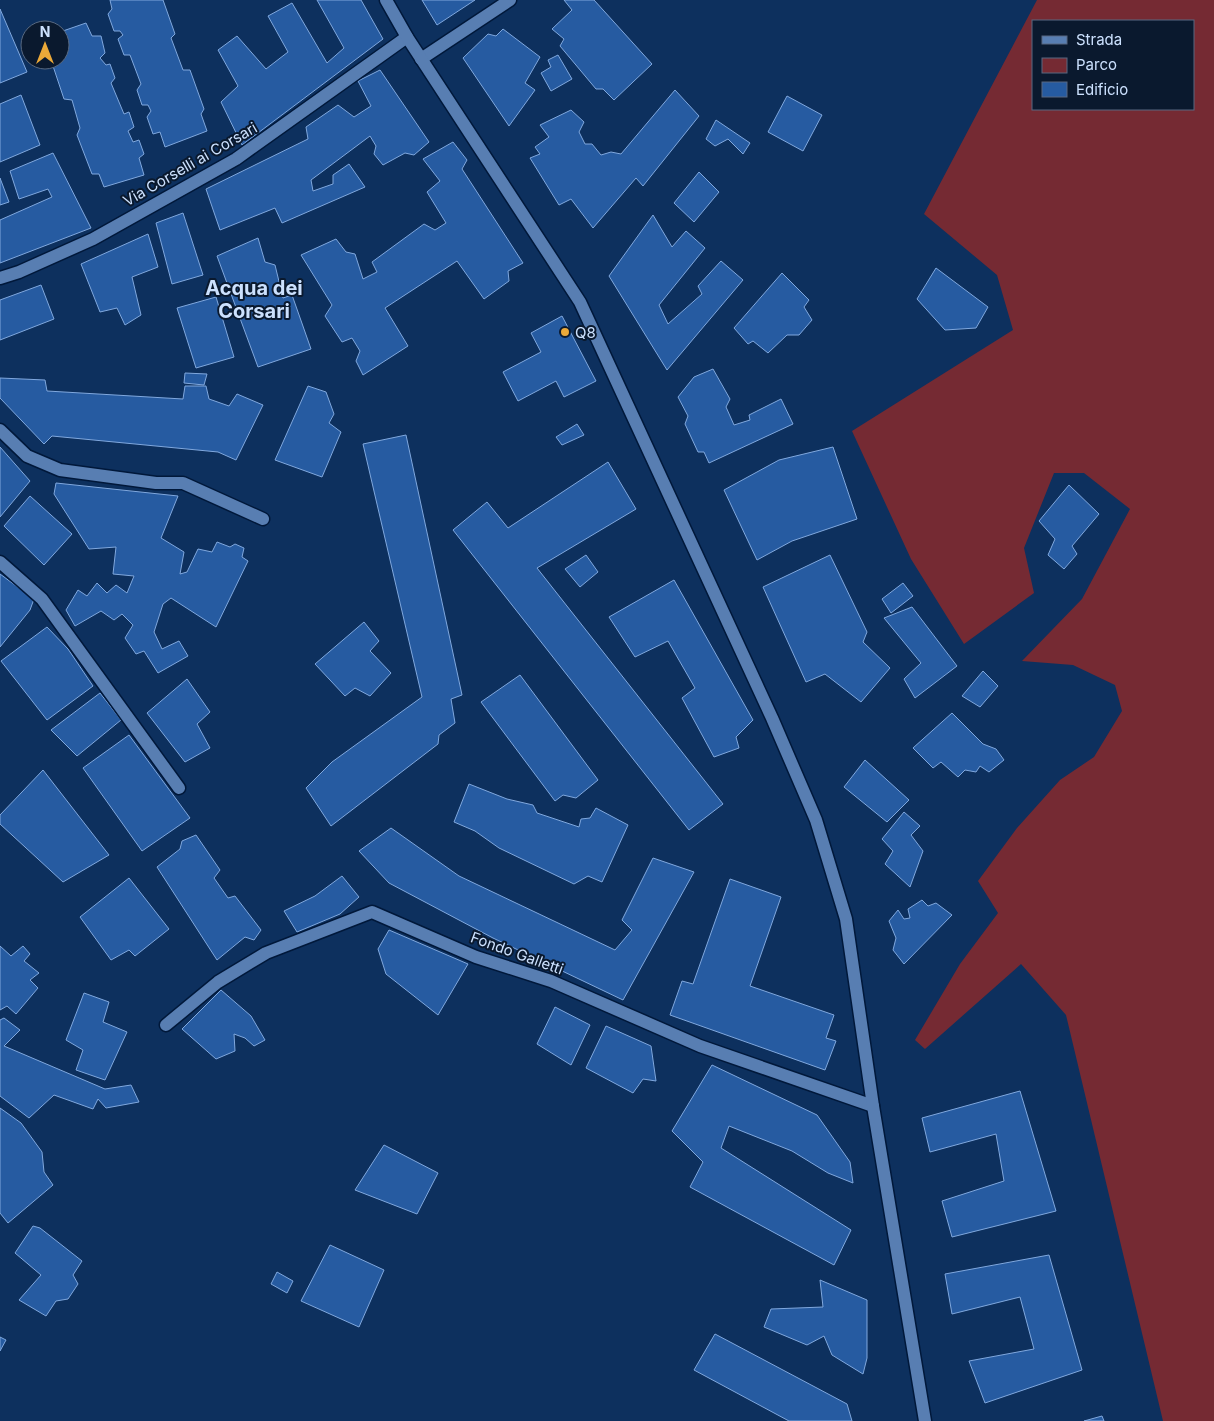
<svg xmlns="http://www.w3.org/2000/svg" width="1214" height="1421" viewBox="0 0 1214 1421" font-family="Inter,sans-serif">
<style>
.green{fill:#752a33;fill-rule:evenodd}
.building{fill:#265ba1;stroke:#80a8de}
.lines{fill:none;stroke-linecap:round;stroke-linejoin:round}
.minor-casing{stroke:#00183a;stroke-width:15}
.secondary-casing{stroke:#00183a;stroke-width:15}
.minor{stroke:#587eb2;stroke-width:12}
.secondary{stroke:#587eb2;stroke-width:12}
.poi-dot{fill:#eba939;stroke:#0a192e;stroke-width:2}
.labels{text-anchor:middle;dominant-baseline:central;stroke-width:4;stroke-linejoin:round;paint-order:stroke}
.street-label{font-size:15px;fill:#cce1fe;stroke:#0a192e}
.poi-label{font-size:15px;fill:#cce1fe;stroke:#0a192e;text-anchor:start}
.district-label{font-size:20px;font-weight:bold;fill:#cce1fe;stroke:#0a192e}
</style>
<rect width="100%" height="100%" fill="#0d305e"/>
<path class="green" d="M1037,0H1214V1421H1163L1066,1015L1021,964L925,1049L915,1040L960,964L998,913L978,881L1017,828L1060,780L1094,757L1122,711L1115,685L1073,665L1022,661L1082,599L1130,509L1084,473H1054L1024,548L1034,593L964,644L911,559L852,431L1013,330L997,275L924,214ZM1033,21H1193V109H1033Z"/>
<path class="building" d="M110,0H163L175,34L171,38L183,70H190L204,109L201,114L207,131L165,147L160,132L153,134L147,117L151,111L148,105H142L137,90L141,84L130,55H124L118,39L123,35L120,31H114L108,14L112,9Z
M317,0H361L383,39L242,145L221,102L238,86L218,50L237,36L266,69L288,52L268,16L292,3L327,63L344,48Z
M422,0H475L437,25Z
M564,0H594L652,64L614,100L603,89H596L560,46L564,39L552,29L572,10Z
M0,9L27,72L0,83Z
M86,23L92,36H101L105,53L100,58L106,65L110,64L115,78L111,83L124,114L129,112L134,127L128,131L133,142L139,140L144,154L139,158L144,175L104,187L99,174H92L77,135L80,128L72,100L64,99L51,60H60V32Z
M503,29L540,57L525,83L535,90L509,126L463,58L488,34L496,36Z
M558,55L572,79L551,91L541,73L551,67L548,60Z
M380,70L429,142L414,155L405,153L383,165L374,154L376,146L370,136L311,180L313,191L333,184V175L349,164L365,187L282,223L275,208L220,230L206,189L308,139L306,127L338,105L354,117L371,106L358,81Z
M675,90L699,116L643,186L636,178L593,228L571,199L559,205L530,158L540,154L535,147L549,137L540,125L571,110L584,122L579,132L585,144H592L601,155L611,152L621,154Z
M21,95L40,145L0,162V104Z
M787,96L822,115L803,151L768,132Z
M716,120L750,143L743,154L728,139L715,146L706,139Z
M453,142L467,160L462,169L523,263L508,271L509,281L484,299L457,261L385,308L408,346L363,375L356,361L360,351L352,338L342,342L325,316L332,305L301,255L336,239L346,252L355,254L363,279L377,272L372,262L424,224L435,230L446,223L427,192L440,181L423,159Z
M53,153L91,228L0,263V220L52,197L48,189L19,199L10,171Z
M699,172L719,192L694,222L674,203Z
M0,178L9,202L0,205Z
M183,213L203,275L172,284L156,223Z
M653,215L672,247L686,231L705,248L659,305L668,324L702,294L698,286L721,261L743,280L667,370L609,276Z
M148,234L158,267L132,277L141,315L125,325L117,308L100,312L81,264Z
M258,238L265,262L275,265L283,298L292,295L311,349L258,367L217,256Z
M936,268L988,307L976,328L945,330L917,299Z
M782,273L809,300L804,307L812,320L799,335H787L768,353L753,341L748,344L734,328Z
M41,285L54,319L0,340V300Z
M216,297L234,357L196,368L177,308Z
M562,316L596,381L564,397L556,381L518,401L503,372L541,352L531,333Z
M713,369L730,399L726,407L734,425L750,420L749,415L781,399L793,424L709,463L704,452H698L685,424L688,416L678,397L694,377Z
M185,373L207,374L204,385L184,383Z
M0,378L45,380L47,391L183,399L185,386H206L209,399L229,406L237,394L263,405L236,460L218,452L52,436L44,444L0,398Z
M308,386L326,392L334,414L329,423L341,432L322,477L275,460Z
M577,424L584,435L562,445L556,437Z
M406,435L462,695L451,699L455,723L439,735L438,744L331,826L306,788L332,762L422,697L363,444Z
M0,447L30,481L0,517Z
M833,447L857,519L792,541L757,560L724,490L779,460Z
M608,462L636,509L537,568L723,804L689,830L453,530L487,502L508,528Z
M56,483L178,496L161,538L184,552L180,574L187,572L198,549L212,552L217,542L230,547L235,544L244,548L242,557L248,561L216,627L171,598L163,604L154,632L162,649L179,641L188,656L158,673L144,651L136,654L125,638L133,625L122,614L114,620L101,611L75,626L66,610L78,590L87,596L97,583L107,593L116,585L127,593L134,576L113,574L116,547L89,549L54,494Z
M1069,485L1099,514L1072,546L1077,554L1064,569L1048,555L1055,539L1039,521Z
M30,496L72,534L44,565L4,526Z
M586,555L598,572L580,587L565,569Z
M830,555L867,632L863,642L890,668L861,702L825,674L806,682L763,587Z
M0,574L34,599L30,610L0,647Z
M674,580L753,720L736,737L739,748L714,757L682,698L695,688L668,641L635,657L609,617Z
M903,583L913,596L891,613L882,599Z
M912,607L957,666L915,698L904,679L921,663L884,618Z
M364,622L379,641L370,651L391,673L370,696L355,688L345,696L315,664Z
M47,627L68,649L93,686L47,720L1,661Z
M983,671L998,686L980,707L962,696Z
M520,675L598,780L576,798L563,795L555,801L481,702Z
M187,679L210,712L197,724L210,748L185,762L147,713Z
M100,693L121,720L77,756L51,730Z
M952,713L983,744L996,749L1004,760L989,772L980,766L976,772L965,770L958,777L941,762L933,768L913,748Z
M129,735L190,818L142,851L83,768Z
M865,760L909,800L887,822L844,787Z
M43,770L109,855L63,882L0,824V815Z
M469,784L507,799L533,805L537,813L579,827L581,819L590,818L596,808L628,825L602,882L588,876L574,884L499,848L475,831L454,822Z
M904,812L920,826L911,835L923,851L910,887L885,864L893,851L882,839Z
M391,828L459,876L615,950L632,930L622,920L653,858L694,872L623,1000L493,938L389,883L359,851Z
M196,835L220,870L214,878L228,898L235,896L261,930L254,940L245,937L217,960L157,867L180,849L182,841Z
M342,876L359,897L340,914L297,932L284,911L315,896Z
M129,878L169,929L135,956L129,950L111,960L80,917Z
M730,879L781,897L750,986L834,1015L826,1038L836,1041L825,1070L670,1015L682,981L693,984Z
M922,900L928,906L936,903L952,915L904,964L893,950L896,938L889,921L898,910L904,919L910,918L908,909Z
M389,930L468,964L438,1015L386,974L378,949Z
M0,946L11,956L23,946L30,954L24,961L39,973L30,980L38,988L16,1014L7,1006L0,1010Z
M221,990L251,1016L265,1040L254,1046L245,1038L234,1034L235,1051L216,1059L182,1029Z
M84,993L109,1002L103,1022L127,1032L105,1080L76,1070L83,1050L66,1040Z
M555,1007L590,1025L571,1065L537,1044Z
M4,1018L20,1030L4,1046L105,1089L131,1085L139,1102L106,1108L98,1099L93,1109L54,1095L29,1118L0,1096V1020Z
M606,1026L651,1046L656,1081L643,1079L633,1093L586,1068Z
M712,1065L817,1115L850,1162L853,1183L828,1173L792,1151L729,1126L721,1148L851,1230L834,1265L690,1187L703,1162L672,1131Z
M1020,1091L1056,1211L952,1237L942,1201L1004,1181L996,1134L930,1152L922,1118Z
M0,1108L21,1123L42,1152L44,1172L53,1185L8,1223L0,1213Z
M384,1145L438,1173L417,1214L355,1190Z
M33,1226L40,1228L82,1261L73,1275L78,1284L68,1299L56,1301L46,1316L19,1300L41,1275L15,1253Z
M330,1245L384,1270L359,1327L301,1301Z
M1049,1255L1082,1370L985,1403L969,1361L1034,1349L1020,1297L952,1314L945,1274Z
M277,1272L293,1281L287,1293L271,1284Z
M820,1280L867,1300V1358L863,1374L832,1355L824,1336L807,1345L764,1327L771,1309L823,1307Z
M715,1334L847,1404L852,1421H789L694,1370Z
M0,1337L6,1340L0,1351Z
M1102,1416L1104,1421H1084Z"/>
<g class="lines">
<g class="minor-casing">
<path id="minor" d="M421,59L510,0
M0,278L19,272L93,239L236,159L407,37
M0,430L27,456L60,470L156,483H183L263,519
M0,562L42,599L179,788
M166,1025L218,982L266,953L372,912L476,957L551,981L700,1046L873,1106"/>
</g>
<g class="secondary-casing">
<path id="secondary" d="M386,0L407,37L580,302L772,718L816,820L846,919L873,1106L925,1421"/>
</g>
<use href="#minor" class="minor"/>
<use href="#secondary" class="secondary"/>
</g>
<circle class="poi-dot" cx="565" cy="332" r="5"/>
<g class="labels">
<g class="street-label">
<text transform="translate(190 164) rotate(-30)">Via Corselli ai Corsari</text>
<text transform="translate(517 953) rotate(20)">Fondo Galletti</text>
</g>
<g class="poi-label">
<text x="575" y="332">Q8</text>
</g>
<g class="district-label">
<text x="254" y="288">Acqua dei<tspan x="254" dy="23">Corsari</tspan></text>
</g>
</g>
<rect x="1032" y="20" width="162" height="90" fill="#0a192e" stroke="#586981"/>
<rect x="1042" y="36" width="25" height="8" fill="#587eb2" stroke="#586981"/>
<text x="1076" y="45" font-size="15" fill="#cce1fe">Strada</text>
<rect x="1042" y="58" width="25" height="15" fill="#752a33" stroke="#586981"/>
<text x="1076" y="70" font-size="15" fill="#cce1fe">Parco</text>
<rect x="1042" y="82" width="25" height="15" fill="#265ba1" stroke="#586981"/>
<text x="1076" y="95" font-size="15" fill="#cce1fe">Edificio</text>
<g transform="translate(45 45)"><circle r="24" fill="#0a192e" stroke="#586981"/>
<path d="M0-4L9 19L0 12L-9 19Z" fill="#eba939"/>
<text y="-8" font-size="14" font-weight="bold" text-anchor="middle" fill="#cce1fe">N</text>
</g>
</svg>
